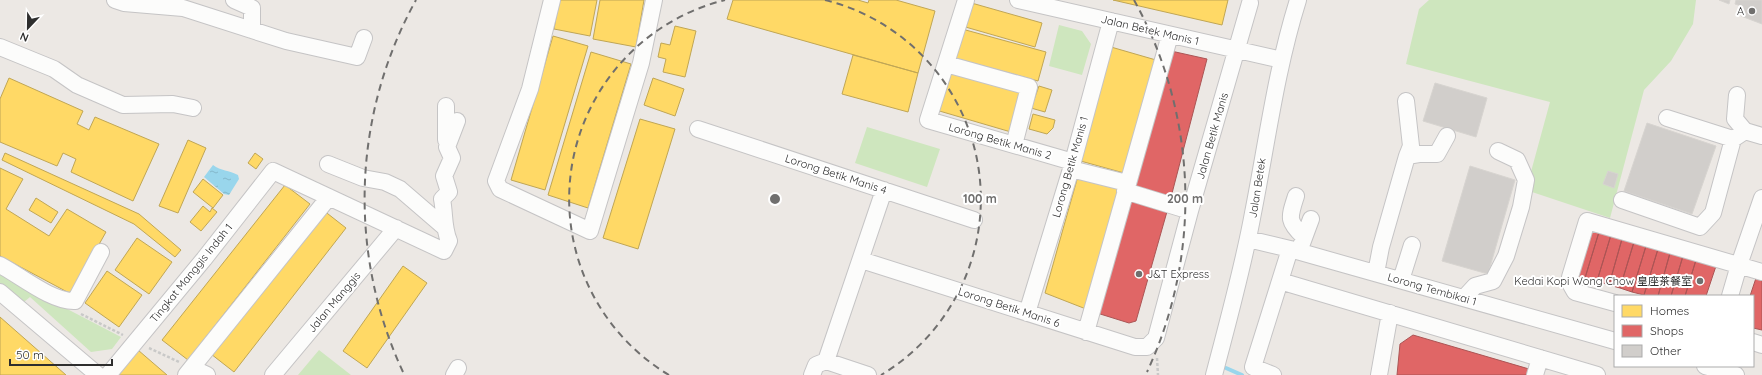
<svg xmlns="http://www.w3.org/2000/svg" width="1762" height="375" viewBox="0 0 1762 375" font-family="Quicksand,'Noto Sans SC',sans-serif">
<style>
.green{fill:#cee6be}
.water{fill:url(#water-ripples)}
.homes{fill:#ffd966;stroke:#c0a655}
.shops{fill:#e06666;stroke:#ab5555}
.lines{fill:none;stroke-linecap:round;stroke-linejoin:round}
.stream{stroke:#99d6ec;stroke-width:4}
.building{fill:#d1cecb;stroke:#d7d4d0}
.minor-casing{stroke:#c5c4c5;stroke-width:18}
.path{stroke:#c9c9c8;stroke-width:2.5;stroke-dasharray:3 2;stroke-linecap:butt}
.minor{stroke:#fcfcfb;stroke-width:16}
.ring{fill:none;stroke:#706f6e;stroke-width:2;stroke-dasharray:7 5}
.poi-dot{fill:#706f6e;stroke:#fff;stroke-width:1.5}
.labels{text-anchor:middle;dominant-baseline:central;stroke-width:4;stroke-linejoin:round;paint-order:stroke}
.poi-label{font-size:11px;fill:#2e2e2e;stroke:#fff;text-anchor:end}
.street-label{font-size:11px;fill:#2e2e2e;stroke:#fff}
.centre{fill:#706f6e;stroke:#fff;stroke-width:2}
.ring-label{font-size:12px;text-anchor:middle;font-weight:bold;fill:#706f6e;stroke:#fff;stroke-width:4;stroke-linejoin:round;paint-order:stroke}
</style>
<defs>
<pattern id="water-ripples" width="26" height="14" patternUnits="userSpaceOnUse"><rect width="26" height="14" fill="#99d6ec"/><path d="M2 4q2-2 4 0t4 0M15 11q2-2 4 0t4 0" fill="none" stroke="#84b8cb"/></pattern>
</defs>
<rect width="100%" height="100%" fill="#ece8e4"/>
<path class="green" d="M1429,0H1696L1693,24L1671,61L1644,90L1610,218L1526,190L1550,102L1406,64L1419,9Z
M1059,25L1082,31L1091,44L1082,75L1049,66Z
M867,127L940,149L927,187L855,163Z
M0,274L121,337L112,349L91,352L30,297L24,302L0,284Z
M319,350L351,375H298Z"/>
<path class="water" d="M213,165C221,171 229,170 238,175L239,179L229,195L224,194L204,177Z"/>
<path class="homes" d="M559,0H597L590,36L554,29Z
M600,0H644L636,47L593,39Z
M733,0H858L868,3L869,0H896L935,11L918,73L727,19Z
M1113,0H1228L1222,25Z
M968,2L1042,23L1035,47L962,26Z
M675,26L696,31L685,77L663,72L666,59L658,57L661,43L670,45Z
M962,29L1046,52L1038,81L954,58Z
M553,36L588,46L545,190L511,180Z
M1111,47L1156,60L1124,173L1077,160Z
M591,52L631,64L588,208L548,195Z
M853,55L918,73L908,112L842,94Z
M948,69L1023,91L1011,132L936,110Z
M9,78L83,111L77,124L89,130L95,117L159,144L133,201L71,172L76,159L63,153L57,166L0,142V99Z
M653,78L684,89L675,116L644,105Z
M1039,86L1052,90L1045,112L1031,108Z
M1033,114L1055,120L1053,128L1047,134L1029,129Z
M640,119L675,129L638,249L603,238Z
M188,140L206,148L178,213L159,206Z
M5,153L139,214L181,250L175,257L134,224L2,160Z
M255,153L263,159L256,169L248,163Z
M0,168L23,179L6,209L49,236L67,209L106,232L71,294L0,256Z
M1078,176L1120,188L1086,309L1045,293Z
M203,179L223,195L213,208L193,192Z
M285,185L310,204L188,360L162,340Z
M36,198L58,212L51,223L29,210Z
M203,206L210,212L212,208L217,212L201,231L190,222Z
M323,210L346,228L234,372L211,354Z
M137,238L172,262L149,294L115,270Z
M403,266L427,283L367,368L343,351Z
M107,271L142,295L119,327L85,303Z
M0,317L66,375H0Z
M138,350L167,375H117Z"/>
<path class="shops" d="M1171,51L1207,59L1170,201L1130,190Z
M1128,196L1168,208L1136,321L1129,323L1097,313Z
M1591,230L1599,232L1585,278L1573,274Z
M1599,232L1611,235L1597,281L1585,278Z
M1611,235L1622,239L1609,285L1597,281Z
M1622,239L1634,242L1620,288L1609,285Z
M1634,242L1646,246L1632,292L1620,288Z
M1646,246L1658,249L1644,295L1632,292Z
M1658,249L1670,253L1658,296H1646L1644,295Z
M1670,253L1683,256L1671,296H1658Z
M1683,256L1696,260L1685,296H1671Z
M1696,260L1716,266L1706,296H1685Z
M1756,278L1762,280V330L1753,328V296H1750Z
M1413,335L1529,369L1527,375H1397L1400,344Z"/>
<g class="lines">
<path class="stream" d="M1226,368L1242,375"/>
</g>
<path class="building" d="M1719,0H1730L1729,4Z
M1736,0H1762V24L1741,16L1744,7L1735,4Z
M1435,83L1487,98L1476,137L1423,121Z
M1647,123L1716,146L1692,214L1624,191Z
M1470,166L1515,180L1488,274L1442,261Z
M1608,171L1618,174L1614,188L1603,184Z"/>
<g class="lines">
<g class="minor-casing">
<path id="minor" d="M115,0L124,3L183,8L286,41L357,57L364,38
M234,0L252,8V30
M552,0L530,89L496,181L500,189L590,231L641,63L654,0
M966,0L928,120L1073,162
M1018,0L1282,60
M0,47L54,69L77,85L123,105L173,104L193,108
M946,64L1029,87L1014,145
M1737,95L1735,119L1745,131
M1406,101L1411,146L1407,156
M446,106V140
M1667,118L1733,139
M698,129L974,220
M328,164L363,178L385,182L400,189L443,226
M1071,169L1127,183
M1125,191L1190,211
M1296,196C1289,218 1287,221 1304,237
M1622,200L1700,227L1713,213L1733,139L1745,131L1762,136
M1248,239L1290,249L1615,341
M1301,246L1311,219
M861,260L1135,347H1147L1156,338L1190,211L1250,3
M0,265C21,276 52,302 75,301L101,252
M1376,273L1381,247L1407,156L1419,154H1437L1447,136
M1401,280L1412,245
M1280,281L1597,375
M0,292L98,375
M1730,296L1739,265L1762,198
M1464,298L1475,286L1493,281L1506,256L1521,207L1526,180L1517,160L1498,151
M1615,303L1575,292L1571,285L1570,277L1587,221L1762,272
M1027,313L1071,169L1111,21
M1086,332L1170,35
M1753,342L1762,345
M826,361L884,190
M826,361L868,375
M1705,366L1736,375
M192,368L207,375
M108,375L204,259L273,171L444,251L449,241C443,227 445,214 442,199L449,192L444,176L452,158L447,147L457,121
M186,375L329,197
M273,375L396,228
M454,375L458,368
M812,375L816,365L826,361
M1214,375C1228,321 1243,268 1253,213C1267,142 1276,70 1298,0
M1273,375L1253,367L1290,249
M1379,375L1390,313
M1535,375L1540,358"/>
</g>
<path class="path" d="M81,314L123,335
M149,348L179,362
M1157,358L1158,375"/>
<use href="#minor" class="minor"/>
</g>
<g class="ring">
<path d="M669 375A205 205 0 0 1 725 0M825 0A205 205 0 0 1 881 375"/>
<path d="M403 372A410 410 0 0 1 416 0M1134 0A410 410 0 0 1 1147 372"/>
</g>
<g class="poi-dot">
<circle cx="1752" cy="11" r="4"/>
<circle cx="1139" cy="274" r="4"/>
<circle cx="1700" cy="281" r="4"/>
</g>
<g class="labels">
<g class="poi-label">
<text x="1744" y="11">A</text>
<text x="1147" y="274" text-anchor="start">J&amp;T Express</text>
<text x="1692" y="281">Kedai Kopi Wong Chow 皇座茶餐室</text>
</g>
<g class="street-label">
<text transform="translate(1150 30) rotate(13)">Jalan Betek Manis 1</text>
<text transform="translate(1212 136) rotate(-74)">Jalan Betik Manis</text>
<text transform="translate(1000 141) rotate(16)">Lorong Betik Manis 2</text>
<text transform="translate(1070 167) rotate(-74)">Lorong Betik Manis 1</text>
<text transform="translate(836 174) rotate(18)">Lorong Betik Manis 4</text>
<text transform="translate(1257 188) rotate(-81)">Jalan Betek</text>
<text transform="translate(191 273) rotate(-51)">Tingkat Manggis Indah 1</text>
<text transform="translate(1432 289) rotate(16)">Lorong Tembikai 1</text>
<text transform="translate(334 302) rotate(-50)">Jalan Manggis</text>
<text transform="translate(1009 307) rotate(18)">Lorong Betik Manis 6</text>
</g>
</g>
<circle cx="775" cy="199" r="6" class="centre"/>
<g class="ring-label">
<text x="980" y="203">100 m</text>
<text x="1185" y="203">200 m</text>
</g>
<rect x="1614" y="295" width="140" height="72" fill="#ffffff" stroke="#ababab"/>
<rect x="1622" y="305" width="20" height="12" fill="#ffd966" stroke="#ababab"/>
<text x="1650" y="315" font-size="12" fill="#2e2e2e">Homes</text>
<rect x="1622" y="325" width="20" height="12" fill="#e06666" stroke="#ababab"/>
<text x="1650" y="335" font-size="12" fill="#2e2e2e">Shops</text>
<rect x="1622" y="345" width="20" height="12" fill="#d1cecb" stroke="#ababab"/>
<text x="1650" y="355" font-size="12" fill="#2e2e2e">Other</text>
<g transform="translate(28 28) rotate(202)" stroke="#ffffff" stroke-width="3" paint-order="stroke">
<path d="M0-3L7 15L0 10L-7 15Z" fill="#2e2e2e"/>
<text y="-6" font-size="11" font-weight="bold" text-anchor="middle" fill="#2e2e2e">N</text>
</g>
<path d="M10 359v6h102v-6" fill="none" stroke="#2e2e2e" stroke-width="2"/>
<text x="16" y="359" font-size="12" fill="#2e2e2e" stroke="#ffffff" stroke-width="3" paint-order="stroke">50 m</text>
</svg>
